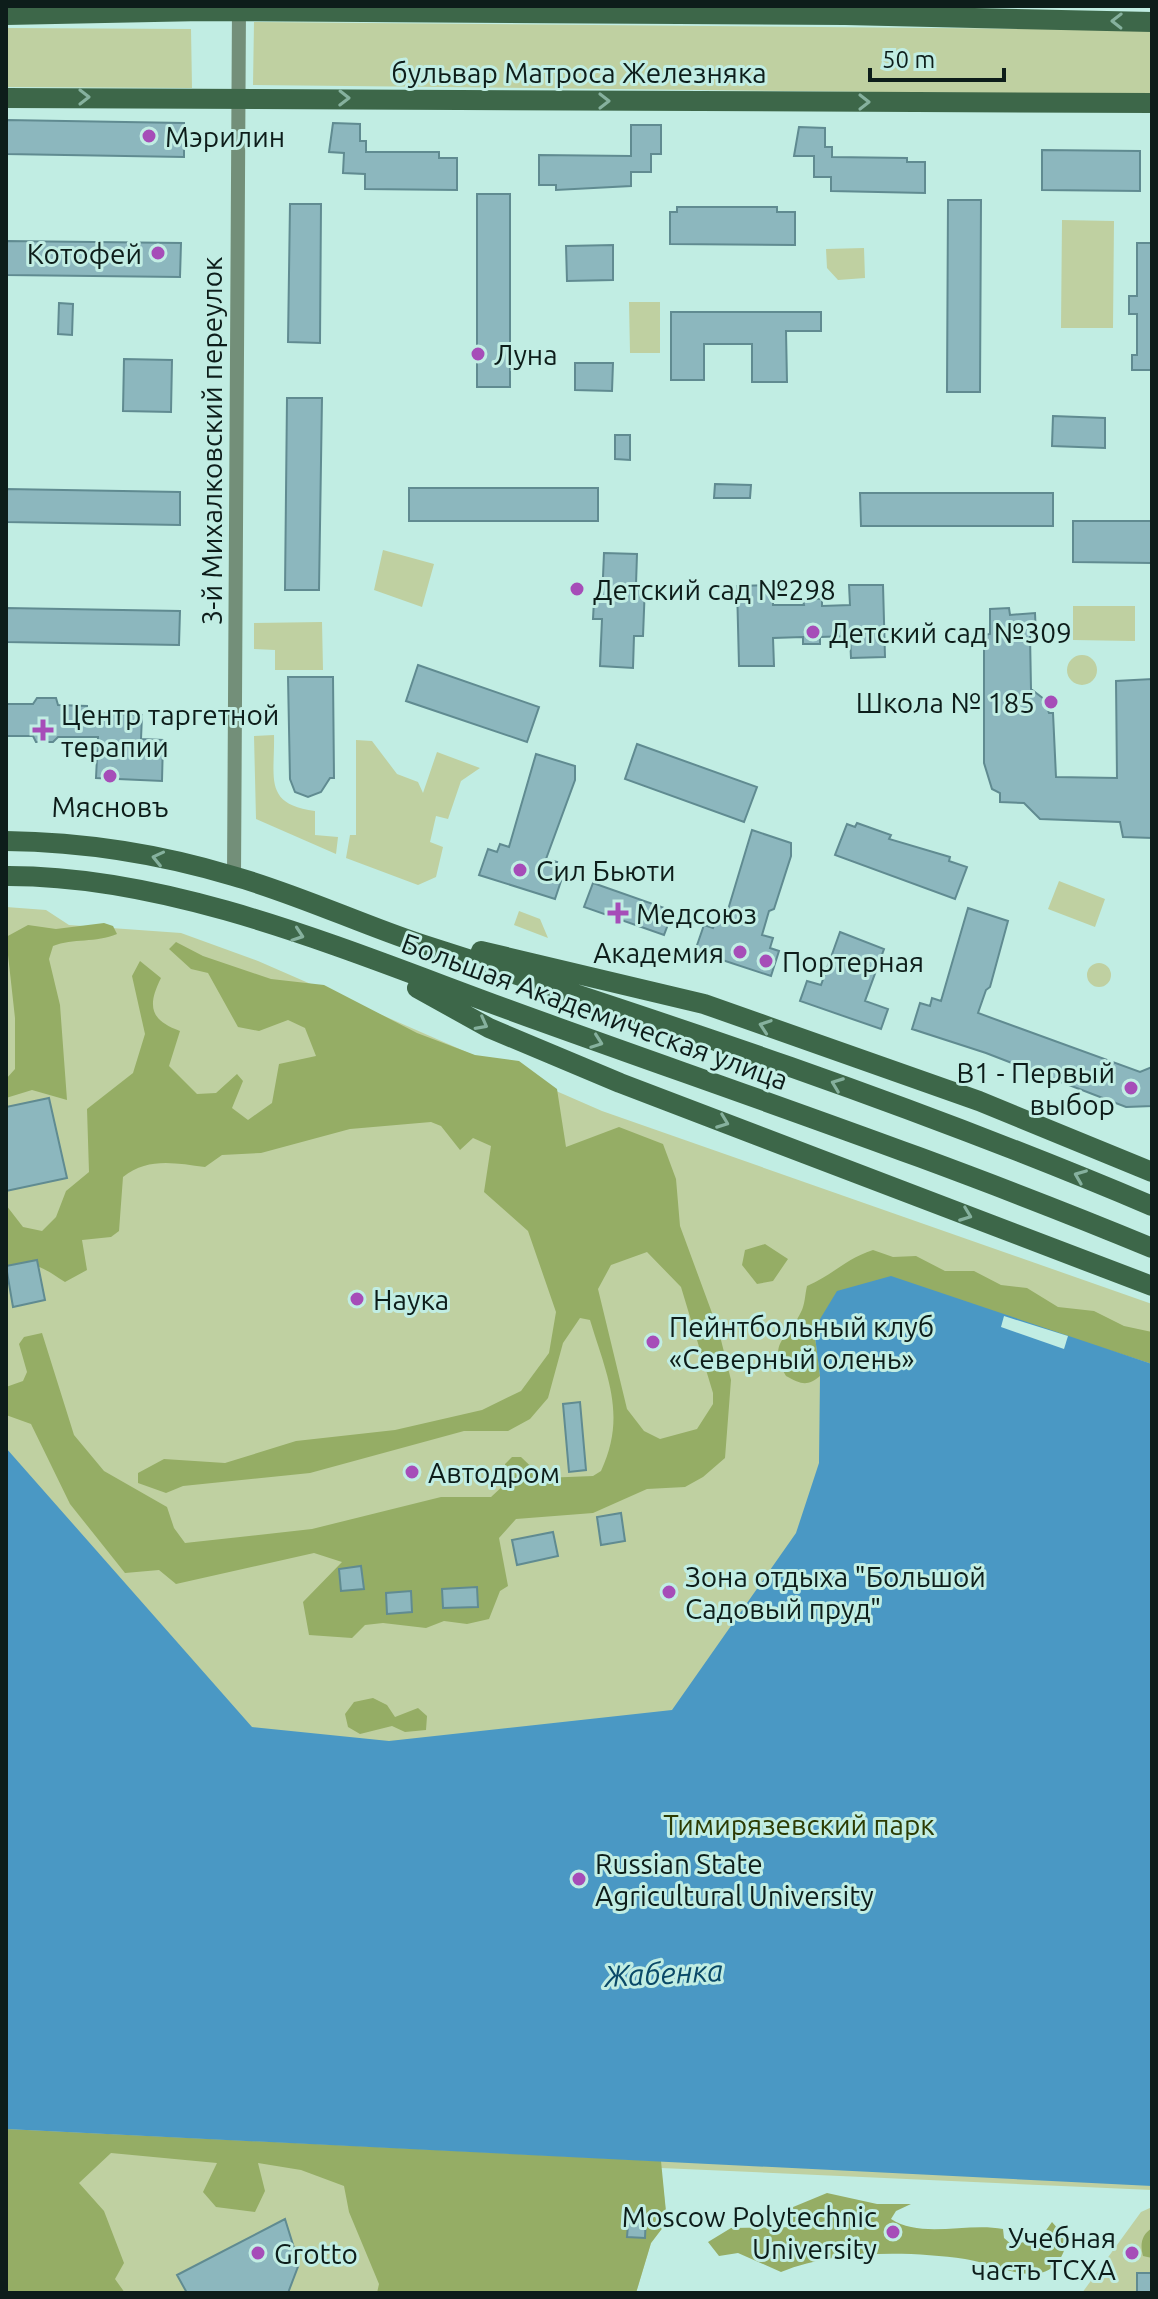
<svg xmlns="http://www.w3.org/2000/svg" width="1158" height="2299" viewBox="0 0 1158 2299" font-family="Ubuntu,sans-serif">
<style>
.green{fill:#bfd0a1}
.forest{fill:#95ad65;fill-rule:evenodd}
.water{fill:#4a98c4}
.pier{fill:#c1ede3}
.building{fill:#8cb7be;stroke:#608b91;stroke-width:2}
.lines{fill:none;stroke-linecap:round;stroke-linejoin:round}
.street{stroke:#738f79;stroke-width:14}
.secondary{stroke:#3d6749;stroke-width:20}
.oneway{stroke:#86b19e}
.poi-dot{fill:#a64db8;stroke:#c1ede3;stroke-width:3}
.labels{text-anchor:middle;dominant-baseline:central;stroke-width:6;stroke-linejoin:round;paint-order:stroke}
.street-label{font-size:28px;fill:#0d1d1a;stroke:#c1ede3}
.poi-label{font-size:28px;fill:#0d1d1a;stroke:#c1ede3;text-anchor:start}
.park-label{font-size:28px;fill:#2c3b03;stroke:#c1ede3}
.water-label{font-size:30px;font-style:italic;fill:#0a4968;stroke:#c1ede3}
</style>
<rect width="100%" height="100%" fill="#c1ede3"/>
<path class="green" d="M254,22L1152,30V95L253,85Z
M6,28L191,29L192,88L6,87Z
M1062,220L1114,221L1113,328H1061Z
M864,248L865,278L838,280L827,268L826,249Z
M629,302H660V353H630Z
M383,550L434,564L422,607L374,590Z
M1073,606H1135V641L1073,640Z
M322,622L323,670H275V650L254,649V623Z
M1067 670a15 15 0 1 1 30 0a15 15 0 1 1-30 0Z
M274,735C275,778 263,804 315,811V835L338,837L336,854L256,819L254,736Z
M356,740L372,741L397,774L418,782L423,793L437,752L480,768L461,781L448,819L436,816L430,842L443,847L436,877L418,885L346,858L350,835H356Z
M1059,881L1105,899L1095,927L1048,909Z
M6,907L46,910L69,925L181,933L258,961L602,1111L1152,1304V2190L661,2168L667,2222L651,2243L636,2293H6Z
M519,911L540,919L548,938L514,925Z
M1087 975a12 12 0 1 1 24 0a12 12 0 1 1-24 0Z
M1152,2207V2293H1082L1141,2212Z"/>
<path class="forest" d="M104,923L113,926L117,934C96,943 73,938 53,946L49,959L60,1005L67,1100L32,1090L6,1098V1079L15,1069V1018L6,937L28,925L56,929Z
M176,942L203,956L271,979L324,985L417,1033L475,1055L519,1061L557,1089L566,1147L619,1127L663,1144L676,1179L680,1226L719,1332L731,1380L725,1458L703,1477L685,1487L647,1489L593,1513L516,1519L499,1538L508,1586L500,1591L489,1619L467,1624L444,1621L426,1628L383,1623L365,1625L352,1638L309,1635L303,1602L342,1562L314,1553L176,1584L159,1570L125,1573L70,1504L31,1424L6,1415V1387L23,1381L27,1372L19,1344L24,1337L42,1333L74,1435L104,1471L167,1507L174,1528L185,1543L312,1529L441,1497H491L505,1484V1464L512,1457H521L543,1478L593,1476L601,1471C627,1415 607,1376 590,1320L580,1318L563,1343L548,1398L530,1419L508,1431H464L310,1473L183,1486L166,1493L138,1483V1473L164,1459L225,1463L296,1441L395,1430L482,1410L521,1391L549,1353L556,1312L528,1231L484,1192L491,1146L473,1138L460,1150L441,1126L431,1122L350,1129L261,1153L222,1155L205,1167C175,1163 148,1157 123,1177L119,1231L111,1237L82,1240L87,1270L65,1282C43,1268 31,1257 6,1271V1205L23,1227L42,1231L56,1217L66,1191L89,1172L87,1109L133,1073L145,1034L132,976L140,961L161,978C147,1006 150,1020 180,1031L169,1066L197,1094L216,1093L237,1074L243,1081L232,1108L248,1120L272,1103L279,1064L316,1056L305,1028L288,1020L259,1031L238,1027L208,973L191,969L169,949ZM647,1252L681,1287L713,1393V1404L697,1429L660,1439L644,1431L627,1409L598,1289L611,1265Z
M765,1244L788,1259L773,1281L757,1284L742,1265L745,1250Z
M873,1250L893,1257L916,1256L945,1271H974L1001,1285L1027,1288L1058,1307L1094,1311L1124,1326L1152,1332V1364L1004,1316L814,1329L820,1376C807,1387 801,1384 786,1376C766,1342 789,1338 801,1312C805,1305 805,1294 807,1286C833,1275 845,1259 873,1250Z
M373,1698L387,1705L395,1717L418,1708L427,1716L426,1730L405,1732L392,1726L360,1734L348,1727L345,1714L354,1702Z
M6,2129L661,2161L667,2222L651,2243L636,2293H377L379,2284L349,2212L344,2186L301,2170L258,2163L265,2191L255,2212L216,2207L203,2192L217,2163L111,2153L79,2183L104,2211L124,2263L115,2279L125,2293H6Z
M827,2193L877,2204H911L896,2211L891,2219C921,2239 968,2222 1003,2229L1004,2238L1011,2244L1039,2240L1052,2222L1067,2239C1064,2258 1054,2274 1031,2274C1010,2274 986,2262 965,2259C908,2251 835,2250 781,2272L738,2253L719,2256L708,2242L731,2228L799,2227L781,2212Z
M1152,2228V2258L1143,2256C1140,2245 1141,2235 1152,2228Z"/>
<path class="water" d="M891,1276L1152,1364V2186L6,2129V1448L252,1727L389,1741L672,1710L796,1533L819,1463L820,1376L814,1329L837,1291Z"/>
<path class="pier" d="M1004,1316L1068,1336L1064,1349L1001,1327Z"/>
<path class="building" d="M6,120L184,123V157L6,154Z
M333,123L360,124V141H366V152H439V158H457V190L365,189V174L343,173L344,153L329,152Z
M631,125H661V154H651V172H631V186L556,190V185H539V155L631,156Z
M799,127L825,128V147H832V157L907,158V162H925V193L831,191V177H814V156H794Z
M1042,150L1140,151V191L1042,190Z
M477,194H510V387H477Z
M948,200H981L980,392H947Z
M290,204H321L320,343L288,342Z
M677,207H777V212H795V245L670,244V212H677Z
M6,241L181,243L180,277L6,275Z
M1137,243H1152V370H1132V355H1137V314H1129V296H1137Z
M613,245V280L567,281L566,246Z
M59,303L73,304L72,335L58,334Z
M671,312H821V331H786L787,382H752V344H704V380H671Z
M124,359L172,360L171,412L123,411Z
M575,363H613L612,391L575,390Z
M287,398H322L319,590H285Z
M1053,416L1105,418V448L1052,446Z
M615,435H630V460L615,459Z
M715,484L751,485L750,498H714Z
M409,488H598V521H409Z
M6,489L180,492V525L6,522Z
M860,493H1053V526H861Z
M1073,521H1152V563L1073,562Z
M604,553L637,554L636,585H645L643,636H634L633,668L600,666L602,619H593L594,600H602Z
M773,585V605H804L803,599H822V606L850,605L849,585H883L885,657L851,658L850,636L820,637V644H803V637L773,638L774,666H739L737,586Z
M6,608L180,611L179,645L6,642Z
M1009,608L1010,615L1035,613L1036,635H1030L1031,689L1044,699L1049,713H1053L1056,777L1117,778L1116,681L1152,679V838L1123,837L1120,822L1040,819L1024,803L1000,802V793L992,789L984,763V635L990,634V609Z
M418,665L539,707L527,742L406,701Z
M288,677H333L334,778H330L321,792L308,797L295,792L290,779Z
M37,698H56L58,705L87,706V713L142,715L141,739L163,740L162,781L96,778L98,737H58L53,742H36L33,736H6V704H33Z
M637,744L757,787L744,822L625,779Z
M536,754L575,766V780L546,859L557,862L554,872L563,875L555,899L479,875L488,849L497,852L500,844L509,847Z
M857,823L891,835L889,839L950,857L949,861L967,867L955,899L835,855L847,824L855,827Z
M752,830L791,843V856L774,909L769,911L762,935L773,938L770,948L779,951L771,976L695,951L704,925L713,928L716,920L724,923Z
M593,883L673,911L664,935L584,907Z
M968,908L1008,921L990,987L986,990L978,1013L1140,1072L1152,1067V1106L1126,1107L986,1053L912,1029L920,1003L930,1006L932,998L941,1001Z
M840,932L884,949L865,1001L888,1009L881,1029L800,1001L807,981L821,985Z
M49,1098L67,1178L6,1191V1107Z
M37,1260L45,1300L13,1307L6,1266Z
M580,1402L586,1470L569,1472L563,1404Z
M621,1513L625,1541L601,1545L597,1517Z
M553,1532L558,1556L517,1565L512,1540Z
M361,1566L364,1589L341,1591L339,1569Z
M477,1587L478,1607L443,1608L442,1589Z
M411,1591L412,1612L387,1614L386,1593Z
M629,2213L646,2215L645,2238L627,2237Z
M285,2219L299,2264L288,2293H187L177,2275Z
M1137,2273H1152V2293H1137Z"/>
<g class="lines">
<path class="street" d="M234,876L239,6"/>
<path class="secondary" d="M6,15L203,11L845,15L1152,22
M6,98L1152,103
M6,841C82,842 160,854 233,876C297,894 358,923 421,944C668,1023 914,1105 1152,1206
M6,876C183,875 371,961 537,1020C742,1094 950,1164 1152,1248
M481,951L704,1004L979,1101L1152,1172
M417,988L489,1028L620,1083L1152,1286"/>
</g>
<defs><path id="oneway-chevron" d="M-2-3.5L2.5 0L-2 3.5" fill="none" stroke-width="1.6" stroke-linecap="round" stroke-linejoin="round" transform="scale(2)"/></defs>
<g class="oneway">
<use href="#oneway-chevron" transform="translate(1117 21) rotate(-179)"/>
<use href="#oneway-chevron" transform="translate(84 97)"/>
<use href="#oneway-chevron" transform="translate(344 98) rotate(1)"/>
<use href="#oneway-chevron" transform="translate(604 101)"/>
<use href="#oneway-chevron" transform="translate(864 102)"/>
<use href="#oneway-chevron" transform="translate(158 858) rotate(-167)"/>
<use href="#oneway-chevron" transform="translate(298 935) rotate(19)"/>
<use href="#oneway-chevron" transform="translate(482 1024) rotate(28)"/>
<use href="#oneway-chevron" transform="translate(765 1026) rotate(-161)"/>
<use href="#oneway-chevron" transform="translate(597 1042) rotate(20)"/>
<use href="#oneway-chevron" transform="translate(837 1084) rotate(-159)"/>
<use href="#oneway-chevron" transform="translate(723 1122) rotate(21)"/>
<use href="#oneway-chevron" transform="translate(1080 1176) rotate(-158)"/>
<use href="#oneway-chevron" transform="translate(966 1215) rotate(21)"/>
</g>
<g class="poi-dot">
<circle cx="149" cy="136" r="8"/>
<circle cx="158" cy="253" r="8"/>
<circle cx="478" cy="354" r="8"/>
<circle cx="577" cy="589" r="8"/>
<circle cx="813" cy="632" r="8"/>
<circle cx="1051" cy="702" r="8"/>
<path d="M39 718h8v8h8v8h-8v8h-8v-8h-8v-8h8z"/>
<circle cx="110" cy="776" r="8"/>
<circle cx="520" cy="870" r="8"/>
<path d="M614 901h8v8h8v8h-8v8h-8v-8h-8v-8h8z"/>
<circle cx="740" cy="952" r="8"/>
<circle cx="766" cy="961" r="8"/>
<circle cx="1131" cy="1088" r="8"/>
<circle cx="357" cy="1299" r="8"/>
<circle cx="653" cy="1342" r="8"/>
<circle cx="412" cy="1472" r="8"/>
<circle cx="669" cy="1592" r="8"/>
<circle cx="579" cy="1879" r="8"/>
<circle cx="893" cy="2232" r="8"/>
<circle cx="258" cy="2253" r="8"/>
<circle cx="1132" cy="2253" r="8"/>
</g>
<g class="labels">
<g class="street-label">
<text x="579" y="72">бульвар Матроса Железняка</text>
<text transform="translate(211 441) rotate(-90)">3-й Михалковский переулок</text>
<text transform="translate(595 1011) rotate(20)">Большая Академическая улица</text>
</g>
<g class="poi-label">
<text x="165" y="136">Мэрилин</text>
<text x="142" y="253" text-anchor="end">Котофей</text>
<text x="494" y="354">Луна</text>
<text x="593" y="589">Детский сад №298</text>
<text x="829" y="632">Детский сад №309</text>
<text x="1035" y="702" text-anchor="end">Школа № 185</text>
<text x="61" y="714">Центр таргетной<tspan x="61" dy="32">терапии</tspan></text>
<text x="110" y="806" text-anchor="middle">Мясновъ</text>
<text x="536" y="870">Сил Бьюти</text>
<text x="636" y="913">Медсоюз</text>
<text x="724" y="952" text-anchor="end">Академия</text>
<text x="782" y="961">Портерная</text>
<text x="1115" y="1072" text-anchor="end">В1 - Первый<tspan x="1115" dy="32">выбор</tspan></text>
<text x="373" y="1299">Наука</text>
<text x="669" y="1326">Пейнтбольный клуб<tspan x="669" dy="32">«Северный олень»</tspan></text>
<text x="428" y="1472">Автодром</text>
<text x="685" y="1576">Зона отдыха "Большой<tspan x="685" dy="32">Садовый пруд"</tspan></text>
<text x="595" y="1863">Russian State<tspan x="595" dy="32">Agricultural University</tspan></text>
<text x="877" y="2216" text-anchor="end">Moscow Polytechnic<tspan x="877" dy="32">University</tspan></text>
<text x="1116" y="2237" text-anchor="end">Учебная<tspan x="1116" dy="32">часть ТСХА</tspan></text>
<text x="274" y="2253">Grotto</text>
</g>
<g class="park-label">
<text x="799" y="1824">Тимирязевский парк</text>
</g>
<g class="water-label">
<text transform="translate(664 1973) rotate(-3)">Жабенка</text>
</g>
</g>
<rect width="1158" height="2299" fill="none" stroke="#0d1d1a" stroke-width="16"/>
<path d="M870 68v12h134v-12" fill="none" stroke="#0d1d1a" stroke-width="4"/>
<text x="882" y="68" font-size="24" fill="#0d1d1a" stroke="#c1ede3" stroke-width="6" paint-order="stroke">50 m</text>
</svg>
